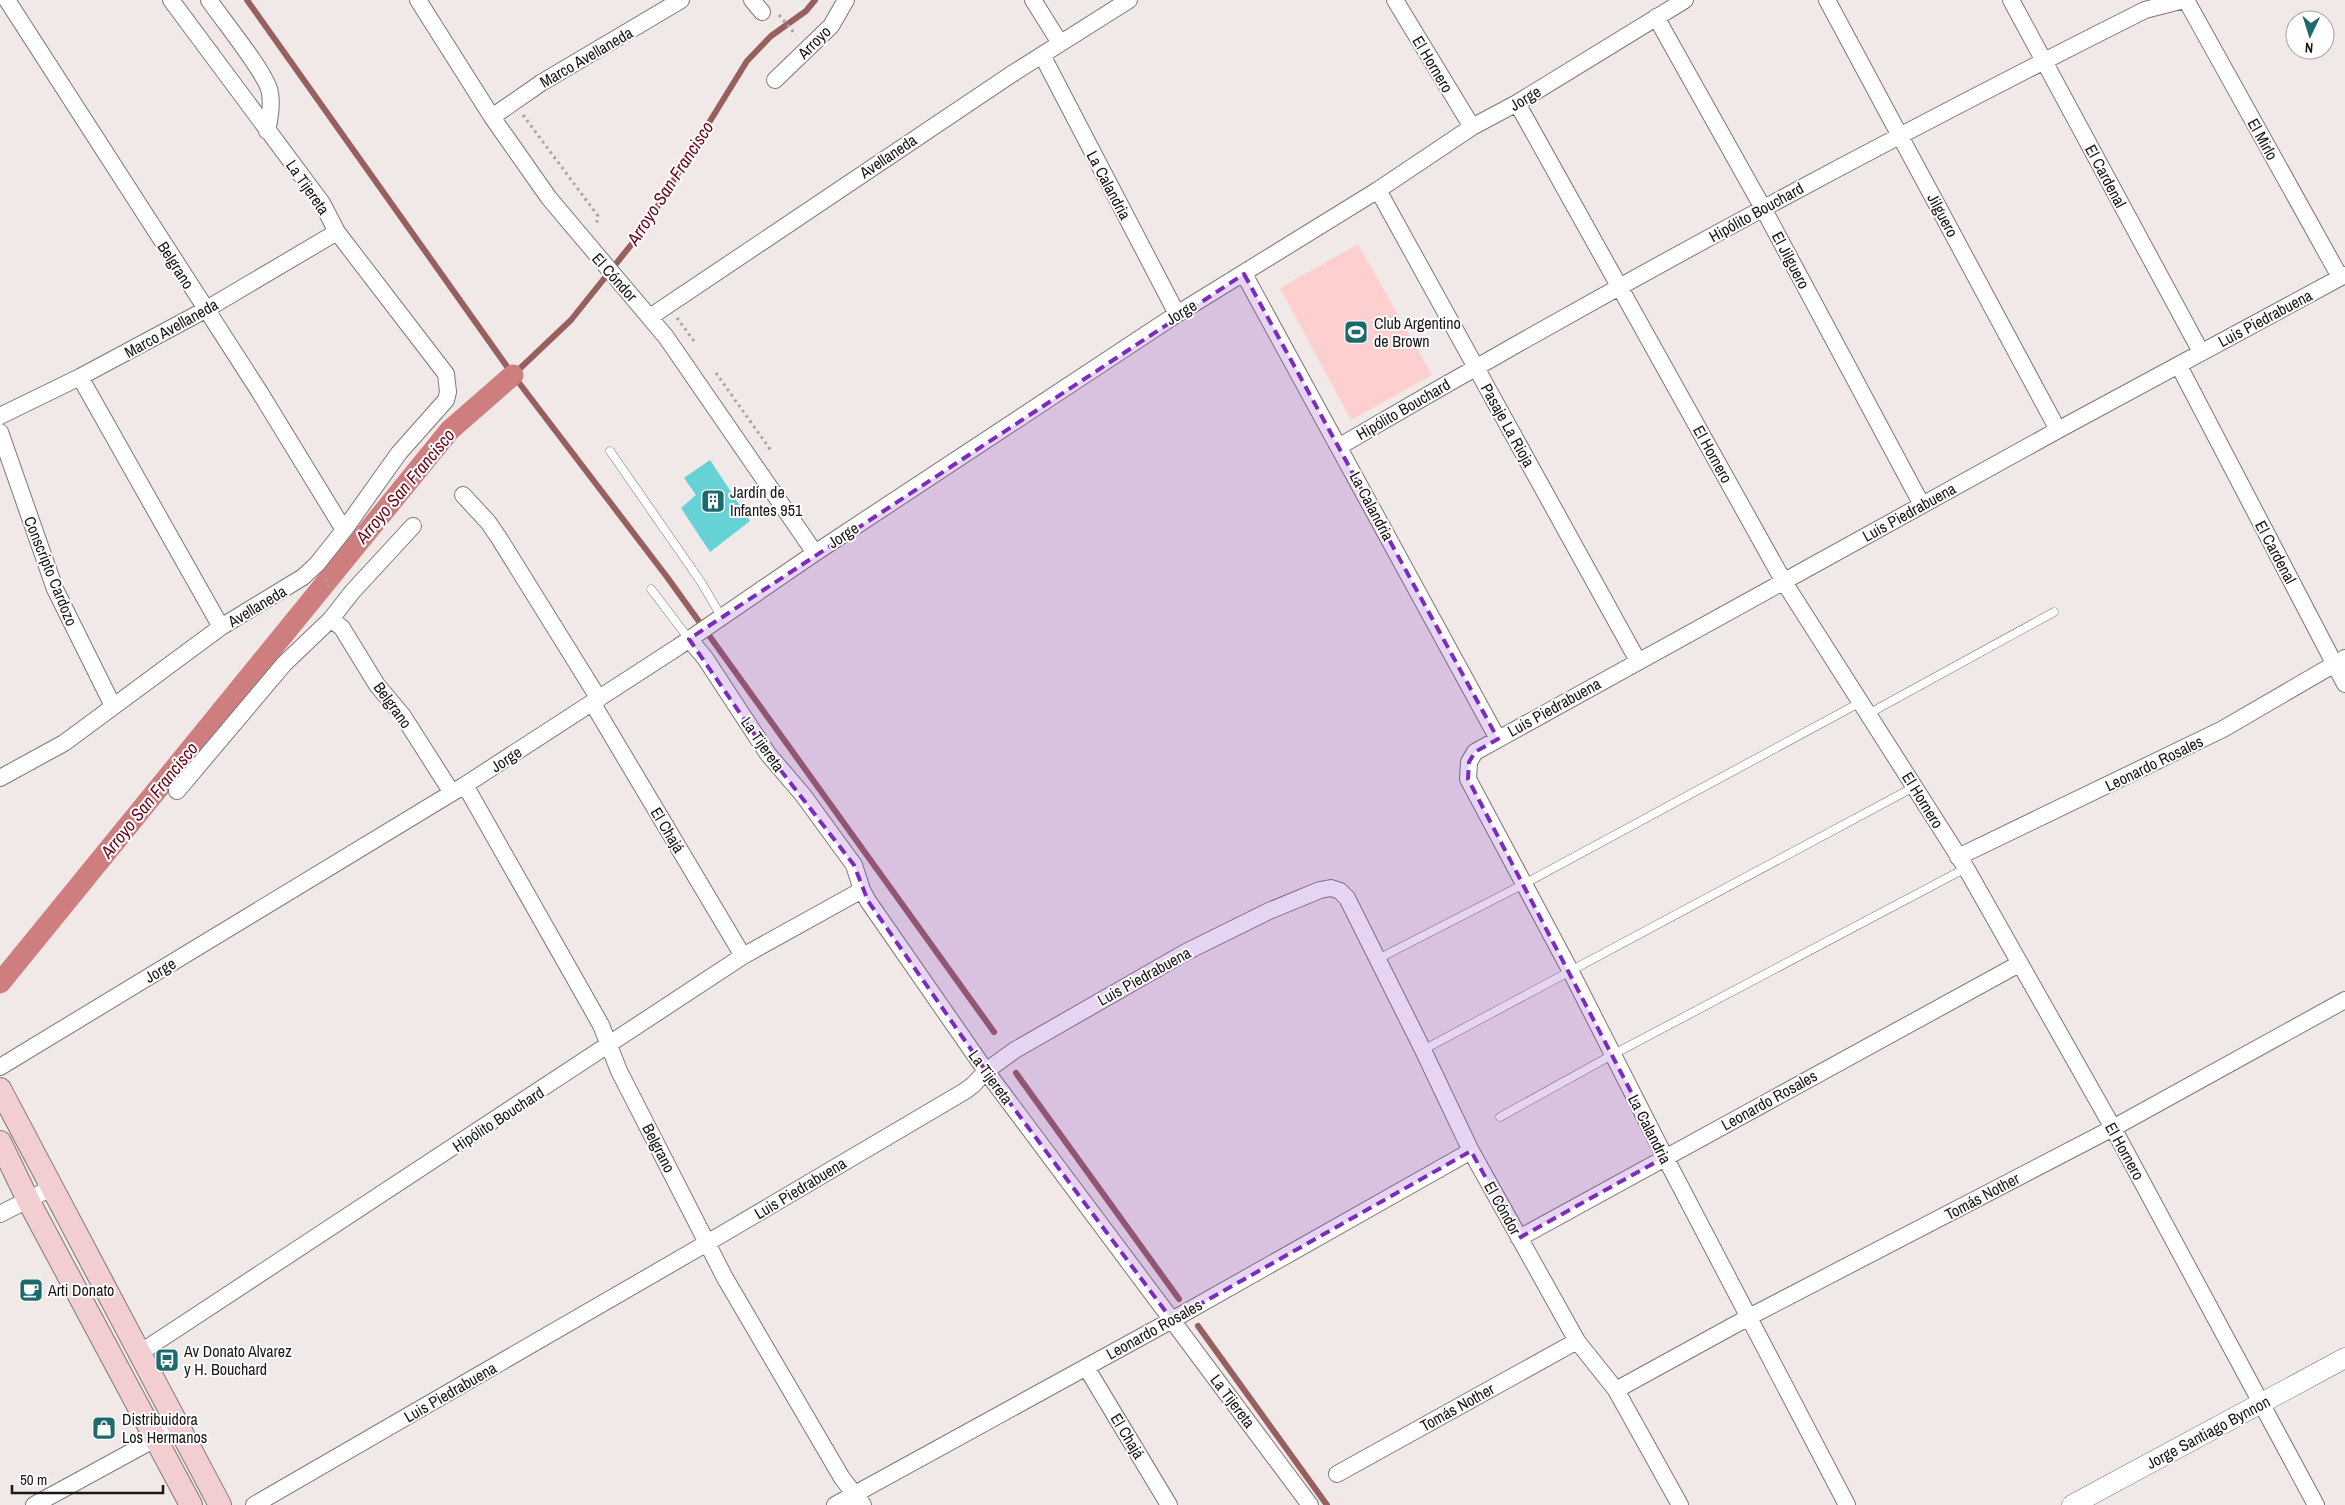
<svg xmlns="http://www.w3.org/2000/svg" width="2345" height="1505" viewBox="0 0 2345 1505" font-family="'Archivo Narrow',sans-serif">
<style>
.green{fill:#fdd0cf}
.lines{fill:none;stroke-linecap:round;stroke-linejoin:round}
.stream{stroke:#985f5f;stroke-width:6}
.canal{stroke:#ce7e7e;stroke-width:21}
.building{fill:#65d2d6}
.service-casing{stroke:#7f7777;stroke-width:9}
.minor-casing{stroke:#7f7777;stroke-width:18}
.tertiary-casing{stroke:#7f7777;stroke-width:21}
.secondary-casing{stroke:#7f7777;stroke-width:24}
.path{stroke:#a9a2a2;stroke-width:3;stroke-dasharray:2.5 4;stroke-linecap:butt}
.service{stroke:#fff;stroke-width:8}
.minor{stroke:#fff;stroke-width:16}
.tertiary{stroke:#fff;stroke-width:20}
.secondary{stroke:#f2ced0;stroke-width:22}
.marked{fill:#7b2cbf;fill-opacity:0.2;stroke:#7b2cbf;stroke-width:4;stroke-dasharray:10 6;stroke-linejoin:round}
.labels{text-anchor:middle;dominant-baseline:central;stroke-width:4;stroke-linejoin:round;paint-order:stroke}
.street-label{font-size:16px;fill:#1a1717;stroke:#fff}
.poi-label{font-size:16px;fill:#1a1717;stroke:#fff;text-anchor:start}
.water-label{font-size:18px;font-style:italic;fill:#6b0619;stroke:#fff}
</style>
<rect width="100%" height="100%" fill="#f1e8e8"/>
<path class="green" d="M1358,244L1432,375L1351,420L1280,288Z"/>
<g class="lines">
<path class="stream" d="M247,0L513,375L667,577L994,1032
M513,375L571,320L643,230L747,61L771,36L806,11L815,0
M1016,1073L1179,1299
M1198,1326L1327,1505"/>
<path class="canal" d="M0,983L450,430L513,375"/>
</g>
<path class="building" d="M710,460L750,521L710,552L681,508L696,495L684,478Z"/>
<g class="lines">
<g class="service-casing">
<path id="service" d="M610,451L701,582L721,616
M651,589L689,639
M1868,714L2054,612
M1378,959L1524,884L1861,702
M1423,1050L1914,787
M1500,1117L1612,1055L1966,868"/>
</g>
<g class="minor-casing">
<path id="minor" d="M7,0L259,391L344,530
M209,0C221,18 268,75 270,93C272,105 270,118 267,131
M418,0L492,117L549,198L666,337L815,553
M752,0L762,12
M1033,0L1060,43
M1395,0L1472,127
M1827,0L2058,430
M2011,0L2201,352
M2186,0L2340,277
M1656,17L1763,208L1922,505
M1042,55L1177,314
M775,80L831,26L846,0
M1517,103L1784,582L1966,868L2113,1128L2316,1505
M492,117L541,83L681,0
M1378,190L1638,661
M1244,274L1498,739
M650,317L1015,72L1129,0
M2179,366L2345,684
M80,377L221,627
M0,416L80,377L205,310L337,232
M0,432L55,589L113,706
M1340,446C1603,292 1872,147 2145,10L2184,0
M463,495L488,522L499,538L599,699
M331,619L342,628L377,685L403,716L452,793
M689,639L705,658L768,754L803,795L854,865L862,890L868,901L986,1071L1310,1505
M593,704L743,956
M0,778L64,743L221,627L303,577L317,564L344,530L399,453L446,400L448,392L446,374L337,232L322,203L171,0
M465,785L601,1025L619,1071L725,1278L842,1478L863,1505
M177,791L284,664L331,619L353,591L413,526
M1958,857L2223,729L2345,658
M0,1067L465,785L678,647L815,553L1177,314L1378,190L1472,127L1517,103L1685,0
M0,1214L51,1188
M1519,1238L2019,964
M138,1354L743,956L862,890
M1086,1367L1169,1505
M1616,1390L1749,1317L2113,1128L2345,1000
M1337,1474L1577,1341
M34,1505L177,1427
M254,1505L707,1243L965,1091L973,1085L986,1071L1015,1050L1186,952L1269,911L1320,890L1331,888L1340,891L1347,898L1423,1050L1471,1151L1577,1341L1616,1390L1680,1505
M835,1505L1172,1320L1471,1151
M1847,1505L1665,1157L1570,970L1468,779L1469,762L1475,752L2058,430L2345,275"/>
</g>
<g class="tertiary-casing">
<path id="tertiary" d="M2072,1505L2345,1358"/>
</g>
<g class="secondary-casing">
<path id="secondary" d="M0,1089L220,1505
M0,1142L28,1200L191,1505"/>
</g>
<path class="path" d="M779,15L796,35
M523,115L598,216L596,226
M677,318L694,341
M716,373L772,452
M325,579L331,591"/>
<use href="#service" class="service"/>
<use href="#minor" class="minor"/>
<use href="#tertiary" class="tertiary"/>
<use href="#secondary" class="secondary"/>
</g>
<path class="marked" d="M1244,274L1498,739L1475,752L1469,762L1468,779L1665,1157L1519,1238L1471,1151L1172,1320L986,1071L868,901L854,865L768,754L689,639Z"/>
<defs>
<g id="stadium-square" transform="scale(1.25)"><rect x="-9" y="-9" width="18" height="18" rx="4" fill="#1d6a6c" stroke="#fff"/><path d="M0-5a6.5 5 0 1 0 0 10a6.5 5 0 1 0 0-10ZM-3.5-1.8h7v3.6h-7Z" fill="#fff"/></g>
<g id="building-square" transform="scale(1.25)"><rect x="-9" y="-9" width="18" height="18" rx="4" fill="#1d6a6c" stroke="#fff"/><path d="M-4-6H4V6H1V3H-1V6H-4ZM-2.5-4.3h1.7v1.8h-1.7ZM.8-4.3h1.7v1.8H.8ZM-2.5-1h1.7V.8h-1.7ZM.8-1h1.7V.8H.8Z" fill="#fff"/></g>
<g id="cafe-square" transform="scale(1.25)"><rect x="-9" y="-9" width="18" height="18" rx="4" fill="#1d6a6c" stroke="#fff"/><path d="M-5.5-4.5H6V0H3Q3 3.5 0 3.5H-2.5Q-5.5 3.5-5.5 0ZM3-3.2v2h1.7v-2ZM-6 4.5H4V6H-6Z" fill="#fff"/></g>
<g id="bus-square" transform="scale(1.25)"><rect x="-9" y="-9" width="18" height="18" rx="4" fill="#1d6a6c" stroke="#fff"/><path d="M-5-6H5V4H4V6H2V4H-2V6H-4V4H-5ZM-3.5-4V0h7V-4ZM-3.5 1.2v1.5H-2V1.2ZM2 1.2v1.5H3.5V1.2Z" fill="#fff"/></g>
<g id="shop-square" transform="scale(1.25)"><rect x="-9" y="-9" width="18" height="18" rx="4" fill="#1d6a6c" stroke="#fff"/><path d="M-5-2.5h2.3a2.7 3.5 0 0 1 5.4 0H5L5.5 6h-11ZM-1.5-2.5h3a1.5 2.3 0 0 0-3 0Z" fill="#fff"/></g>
</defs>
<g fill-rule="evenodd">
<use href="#stadium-square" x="1356" y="332"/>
<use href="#building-square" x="713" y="501"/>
<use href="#cafe-square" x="31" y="1290"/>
<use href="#bus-square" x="167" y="1360"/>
<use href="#shop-square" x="104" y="1428"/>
</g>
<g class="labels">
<g class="street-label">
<text transform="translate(814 42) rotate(-45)">Arroyo</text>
<text transform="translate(586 57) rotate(-30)">Marco Avellaneda</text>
<text transform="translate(1433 64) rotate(59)">El Hornero</text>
<text transform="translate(1525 98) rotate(-31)">Jorge</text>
<text transform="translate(2263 139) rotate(61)">El Mirlo</text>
<text transform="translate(888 156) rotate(-34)">Avellaneda</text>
<text transform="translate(2106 176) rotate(62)">El Cardenal</text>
<text transform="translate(1109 185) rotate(62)">La Calandria</text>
<text transform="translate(308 187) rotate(55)">La Tijereta</text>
<text transform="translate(1756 212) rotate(-29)">Hipólito Bouchard</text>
<text transform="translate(1943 215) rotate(62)">Jilguero</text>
<text transform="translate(1791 260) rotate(62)">El Jilguero</text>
<text transform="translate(176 265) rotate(57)">Belgrano</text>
<text transform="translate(615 277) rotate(48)">El Cóndor</text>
<text transform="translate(1181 312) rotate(-32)">Jorge</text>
<text transform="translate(2265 318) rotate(-28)">Luis Piedrabuena</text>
<text transform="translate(171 328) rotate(-29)">Marco Avellaneda</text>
<text transform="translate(1403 409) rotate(-30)">Hipólito Bouchard</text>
<text transform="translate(1508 425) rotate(61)">Pasaje La Rioja</text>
<text transform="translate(1713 454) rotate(61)">El Hornero</text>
<text transform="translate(1372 506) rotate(62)">La Calandria</text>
<text transform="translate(1909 512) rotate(-29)">Luis Piedrabuena</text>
<text transform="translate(843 535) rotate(-33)">Jorge</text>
<text transform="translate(2276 552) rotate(62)">El Cardenal</text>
<text transform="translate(51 571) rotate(68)">Conscripto Cardozo</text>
<text transform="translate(257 606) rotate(-31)">Avellaneda</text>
<text transform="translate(393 705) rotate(54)">Belgrano</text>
<text transform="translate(1554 707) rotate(-29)">Luis Piedrabuena</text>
<text transform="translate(763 744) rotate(55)">La Tijereta</text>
<text transform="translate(506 759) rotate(-33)">Jorge</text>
<text transform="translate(2154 763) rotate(-26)">Leonardo Rosales</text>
<text transform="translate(1923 800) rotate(58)">El Hornero</text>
<text transform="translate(668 830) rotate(59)">El Chajá</text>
<text transform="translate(160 970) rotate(-31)">Jorge</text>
<text transform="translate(1144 976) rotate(-29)">Luis Piedrabuena</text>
<text transform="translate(991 1077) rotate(54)">La Tijereta</text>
<text transform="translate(1769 1100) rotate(-29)">Leonardo Rosales</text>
<text transform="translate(498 1119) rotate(-33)">Hipólito Bouchard</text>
<text transform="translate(1650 1129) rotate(63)">La Calandria</text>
<text transform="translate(659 1148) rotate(63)">Belgrano</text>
<text transform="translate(2125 1151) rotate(61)">El Hornero</text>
<text transform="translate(800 1188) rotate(-31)">Luis Piedrabuena</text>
<text transform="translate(1982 1196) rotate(-28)">Tomás Nother</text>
<text transform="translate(1503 1208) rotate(61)">El Cóndor</text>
<text transform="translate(1154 1329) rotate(-29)">Leonardo Rosales</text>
<text transform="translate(450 1392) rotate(-30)">Luis Piedrabuena</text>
<text transform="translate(1233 1401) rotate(53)">La Tijereta</text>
<text transform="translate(1457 1407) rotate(-29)">Tomás Nother</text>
<text transform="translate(2208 1432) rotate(-28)">Jorge Santiago Bynnon</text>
<text transform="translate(1128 1436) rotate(59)">El Chajá</text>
</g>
<g class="poi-label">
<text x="1374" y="323">Club Argentino<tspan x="1374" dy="18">de Brown</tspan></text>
<text x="730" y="492">Jardín de<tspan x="730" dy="18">Infantes 951</tspan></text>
<text x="48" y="1290">Arti Donato</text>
<text x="184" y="1351">Av Donato Alvarez<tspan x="184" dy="18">y H. Bouchard</tspan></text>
<text x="122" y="1419">Distribuidora<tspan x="122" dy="18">Los Hermanos</tspan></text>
</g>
<g class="water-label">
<text transform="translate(670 183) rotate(-57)">Arroyo San Francisco</text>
<text transform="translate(405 486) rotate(-50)">Arroyo San Francisco</text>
<text transform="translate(149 800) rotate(-51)">Arroyo San Francisco</text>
</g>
</g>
<g transform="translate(2310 35) rotate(184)"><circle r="24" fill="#ffffff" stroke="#a3a2a2"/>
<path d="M0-4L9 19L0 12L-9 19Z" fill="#1d6a6c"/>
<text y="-8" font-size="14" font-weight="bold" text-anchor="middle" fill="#1a1717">N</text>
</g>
<path d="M12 1485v8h151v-8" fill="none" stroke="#1a1717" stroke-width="2.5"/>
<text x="20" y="1485" font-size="15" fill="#1a1717" stroke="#ffffff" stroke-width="4" paint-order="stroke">50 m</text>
</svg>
